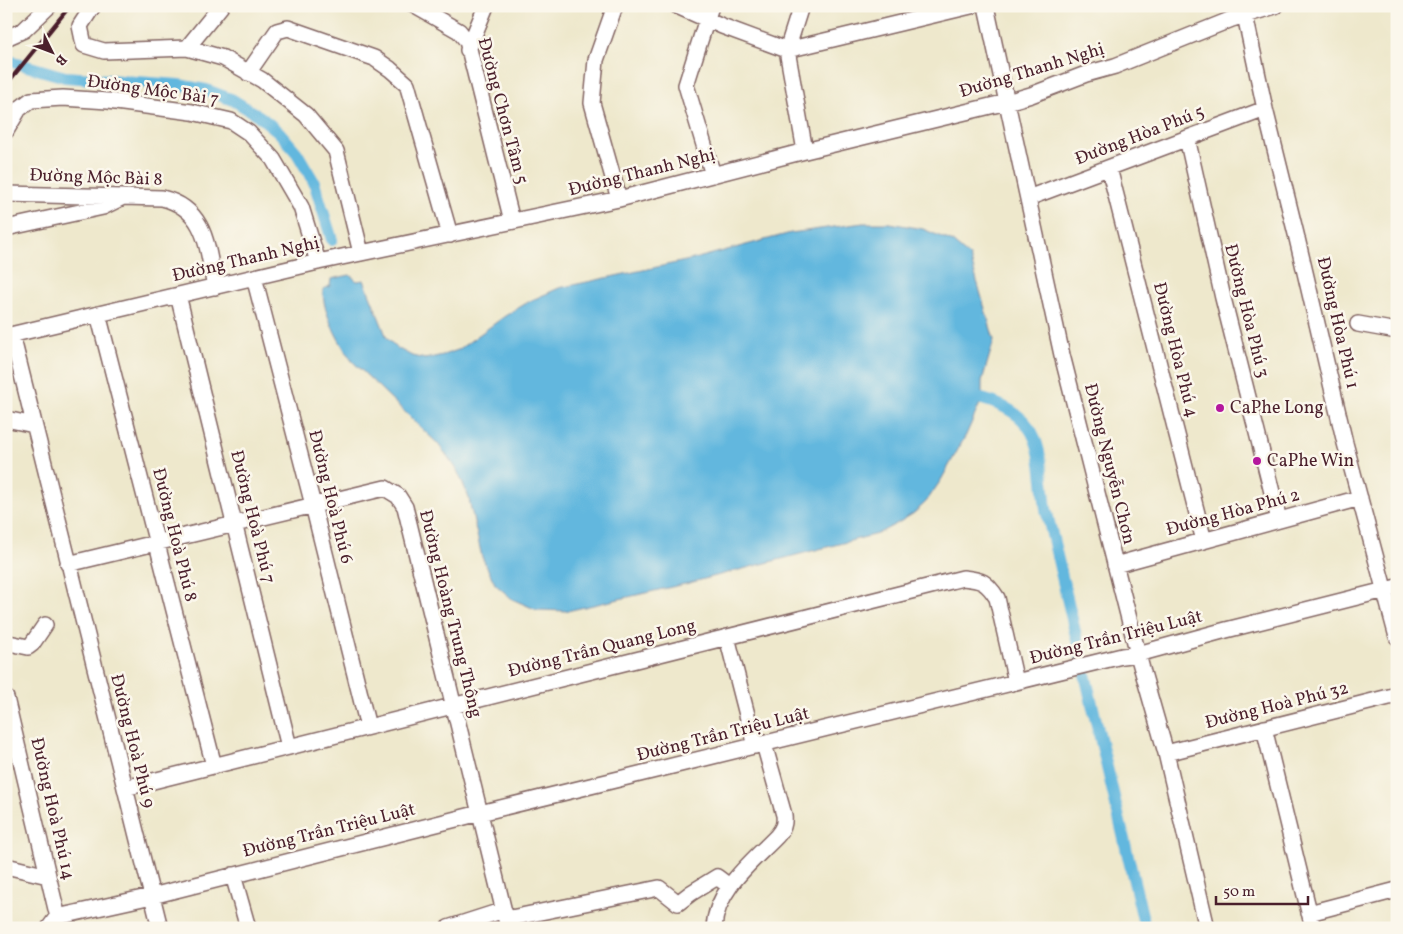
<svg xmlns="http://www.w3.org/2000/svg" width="1403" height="934" viewBox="0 0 1403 934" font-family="Vollkorn,serif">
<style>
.water{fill:#62b7de;stroke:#566b84}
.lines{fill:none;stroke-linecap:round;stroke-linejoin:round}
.canal{stroke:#62b7de;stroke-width:12}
.minor-casing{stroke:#836563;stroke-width:18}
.minor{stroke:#fff;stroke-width:15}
.rail{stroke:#4a1f2b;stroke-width:4}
.poi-dot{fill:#b5179e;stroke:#fbf7ec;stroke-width:2}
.labels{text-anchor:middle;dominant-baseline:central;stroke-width:5;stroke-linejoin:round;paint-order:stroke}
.street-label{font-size:18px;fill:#4a1f2b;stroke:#fbf7ec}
.poi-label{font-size:18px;fill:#4a1f2b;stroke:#fbf7ec;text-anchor:start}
</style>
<rect width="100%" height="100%" fill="#fbf7ec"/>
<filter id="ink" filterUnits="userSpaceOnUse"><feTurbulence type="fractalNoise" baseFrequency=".02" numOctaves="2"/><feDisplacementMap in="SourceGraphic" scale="10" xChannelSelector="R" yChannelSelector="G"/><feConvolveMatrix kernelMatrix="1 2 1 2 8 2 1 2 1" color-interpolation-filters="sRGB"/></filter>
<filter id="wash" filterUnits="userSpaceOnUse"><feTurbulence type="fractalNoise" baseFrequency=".0096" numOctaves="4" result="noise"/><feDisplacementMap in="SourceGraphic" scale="20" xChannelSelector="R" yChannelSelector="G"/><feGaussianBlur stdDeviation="1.12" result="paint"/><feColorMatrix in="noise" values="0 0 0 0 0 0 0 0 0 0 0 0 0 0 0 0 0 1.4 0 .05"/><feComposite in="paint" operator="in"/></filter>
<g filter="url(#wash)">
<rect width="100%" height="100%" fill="#eee8cc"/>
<path class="water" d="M863,223H890L923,229L951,241L970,257L994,340L982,381V399L966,435L941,480L926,502L914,513L898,523L877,534L689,583L567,611L537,610L512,599L495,584L482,557L468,495L456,468L438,444L352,361C339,342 322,312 323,289L330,286L331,279L350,275L357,281L364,280L387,338L397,348L412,356L425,359L443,355L458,350L505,316L530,301L559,288L690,260L791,233Z"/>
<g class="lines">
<path class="canal" d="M6,60L65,77L179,85L206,90L233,100L259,116L279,132L297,153L314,182L332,240
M982,399C1046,416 1039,454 1046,509L1145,928"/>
</g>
</g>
<g filter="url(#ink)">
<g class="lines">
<g class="minor-casing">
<path id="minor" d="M93,6L80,26L84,45L104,51L187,48L223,58L262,80L306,115L336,151L361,253
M415,6L459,31L467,41L512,221
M615,6L596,60L592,103L619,199
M677,6L722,26L787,50
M711,6L686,85L713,175
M801,6L787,50L805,151
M986,6L1062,355L1140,662L1166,753L1207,928
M1243,6L1265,109L1296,234L1345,443L1397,637
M6,38L24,30L49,6
M187,48L221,6
M468,50L486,6
M787,50L971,6
M248,73L277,31L288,28L374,58L390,69L407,84L450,235
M6,131L19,109L31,100L63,98L108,101L192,112L231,121L249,133L273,159L301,207L318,262
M1187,138L1223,298L1279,520
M1109,168L1204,541
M6,194L162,198C207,209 207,248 215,287
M1028,198L1265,109
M6,228L103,207L121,198
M254,277L313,505L368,727
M178,295L289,747
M98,314L214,766
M1358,324L1397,331
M12,335L160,928
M6,336L318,262L619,199L805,151L1007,102L1031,95L1086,74L1115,66L1232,19L1275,6
M6,419L34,425
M68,564L385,488L398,496L405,507L508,928
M1115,565L1360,498
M727,637L755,746
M6,645L9,643L28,647L32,644L45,625
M6,698L60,926
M1264,728L1313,928
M1166,753L1397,695
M125,788L963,578C982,580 986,581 997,598L1016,682
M6,866L48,876
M233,875L248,928
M1309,913L1397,890
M506,919L659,888L678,903L691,893L717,877L729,886
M49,928L57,917L152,896L480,813L1122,656L1138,654L1226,630L1397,587
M448,928L504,910
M714,928C716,889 752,862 777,836C783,829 785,824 784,815L764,744"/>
</g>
<use href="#minor" class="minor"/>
<path class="rail" d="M6,85L70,6"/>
</g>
</g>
<g class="poi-dot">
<circle cx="1220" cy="408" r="5"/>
<circle cx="1257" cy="461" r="5"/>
</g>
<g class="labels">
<g class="street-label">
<text transform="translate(1032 71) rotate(-17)">Đường Thanh Nghị</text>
<text transform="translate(153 91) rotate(8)">Đường Mộc Bài 7</text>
<text transform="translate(502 111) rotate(75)">Đường Chơn Tâm 5</text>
<text transform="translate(1140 136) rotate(-21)">Đường Hòa Phú 5</text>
<text transform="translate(642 173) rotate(-14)">Đường Thanh Nghị</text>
<text transform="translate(96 178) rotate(2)">Đường Mộc Bài 8</text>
<text transform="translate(246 260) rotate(-13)">Đường Thanh Nghị</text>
<text transform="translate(1246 311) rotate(76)">Đường Hòa Phú 3</text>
<text transform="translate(1337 323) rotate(77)">Đường Hòa Phú 1</text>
<text transform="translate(1175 350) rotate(76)">Đường Hòa Phú 4</text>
<text transform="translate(1109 464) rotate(76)">Đường Nguyễn Chơn</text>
<text transform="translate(330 497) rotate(76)">Đường Hoà Phú 6</text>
<text transform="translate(1233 513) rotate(-15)">Đường Hòa Phú 2</text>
<text transform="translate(252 517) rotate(76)">Đường Hoà Phú 7</text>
<text transform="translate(174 535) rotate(76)">Đường Hoà Phú 8</text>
<text transform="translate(450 614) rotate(76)">Đường Hoàng Trung Thông</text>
<text transform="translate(1116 638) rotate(-14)">Đường Trần Triệu Luật</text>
<text transform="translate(602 649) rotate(-14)">Đường Trần Quang Long</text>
<text transform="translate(1277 706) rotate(-14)">Đường Hoà Phú 32</text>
<text transform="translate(723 735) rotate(-14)">Đường Trần Triệu Luật</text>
<text transform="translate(132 741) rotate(76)">Đường Hoà Phú 9</text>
<text transform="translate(52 809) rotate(77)">Đường Hoà Phú 14</text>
<text transform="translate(329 831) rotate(-14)">Đường Trần Triệu Luật</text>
</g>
<g class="poi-label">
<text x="1230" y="408">CaPhe Long</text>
<text x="1267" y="461">CaPhe Win</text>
</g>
</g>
<rect width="1403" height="934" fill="none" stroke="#fbf7ec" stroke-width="25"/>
<g transform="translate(52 52) rotate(132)" stroke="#fbf7ec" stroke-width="4" paint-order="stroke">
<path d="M0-4L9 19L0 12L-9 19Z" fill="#4a1f2b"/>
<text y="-8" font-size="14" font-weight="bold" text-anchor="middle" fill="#4a1f2b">B</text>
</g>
<path d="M1216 896v8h92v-8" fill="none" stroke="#4a1f2b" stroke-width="2.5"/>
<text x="1223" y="896" font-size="15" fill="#4a1f2b" stroke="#fbf7ec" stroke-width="4" paint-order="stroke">50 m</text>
</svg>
